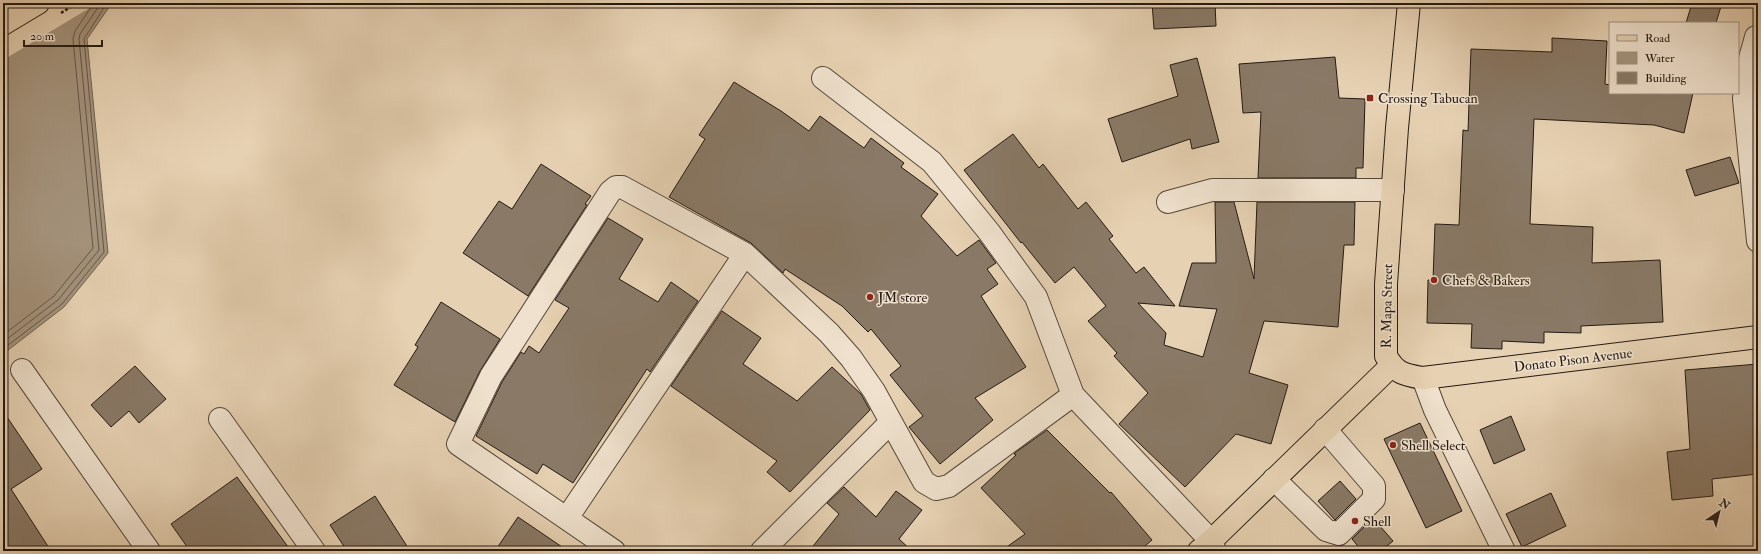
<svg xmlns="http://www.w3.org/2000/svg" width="1761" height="554" viewBox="0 0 1761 554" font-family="'IM FELL Double Pica',serif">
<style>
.water{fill:#a4937c;stroke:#716352}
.pier{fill:#e6d1b2}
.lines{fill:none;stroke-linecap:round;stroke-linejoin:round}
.shore{stroke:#645648;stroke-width:1}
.building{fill:#897966;stroke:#241a13}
.minor-casing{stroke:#54483b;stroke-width:24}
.major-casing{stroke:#241a13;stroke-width:24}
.path{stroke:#241a13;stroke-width:2.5;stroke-dasharray:3 2;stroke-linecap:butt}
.minor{stroke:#efe1cd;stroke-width:22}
.major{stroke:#e6d1b2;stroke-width:22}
.poi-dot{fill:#8f2418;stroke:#efe1cd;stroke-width:1.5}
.labels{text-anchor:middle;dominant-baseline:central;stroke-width:3;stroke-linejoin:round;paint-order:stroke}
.poi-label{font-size:14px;fill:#241a13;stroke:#efe1cd;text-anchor:start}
.street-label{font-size:14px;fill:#241a13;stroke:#efe1cd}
</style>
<rect width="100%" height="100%" fill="#e6d1b2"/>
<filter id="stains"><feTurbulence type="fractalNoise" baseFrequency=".005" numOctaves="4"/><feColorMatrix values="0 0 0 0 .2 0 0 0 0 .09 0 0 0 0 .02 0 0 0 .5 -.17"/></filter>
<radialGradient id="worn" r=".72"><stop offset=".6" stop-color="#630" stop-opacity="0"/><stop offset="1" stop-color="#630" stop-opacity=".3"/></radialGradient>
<path class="water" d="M3,3H112L87,39L108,253L64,307L3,354Z"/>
<path class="pier" d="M3,3H98L3,60Z"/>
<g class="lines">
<path class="shore" d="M3,335L54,296L93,248L73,39L75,31L94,3
M3,342L58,300L99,250L79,39L80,34L101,3
M3,349L62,304L104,252L84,39L107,3"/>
</g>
<path class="building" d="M1152,3H1215L1216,26L1154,29Z
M1692,3H1722L1716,23H1686Z
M1552,38L1607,41L1605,84L1610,85V93H1693L1684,133L1654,125L1534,119L1530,224L1593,227L1592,263L1660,260L1663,322L1581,326V333L1544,332V343L1502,341V349L1471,348L1472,324L1427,323L1428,280H1433L1435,224L1459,225L1463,130L1468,131L1471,49L1552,52Z
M1335,57L1339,98L1365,99L1363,168H1356V178H1258L1261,112L1243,113L1239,64Z
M1197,58L1219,142L1192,149L1190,139L1122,162L1108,119L1178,96L1170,65Z
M734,82L781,111L809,131L820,116L864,148L871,138L904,163L901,167L938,194L921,216L957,256L979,240L996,263L987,269L998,284L981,296L1026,367L975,398L993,420L940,464L909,427L923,416L890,375L901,366L871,329L868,332L842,306L785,269L783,273L751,243L669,197L705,139L699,135Z
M1013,134L1039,168L1043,164L1078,209L1086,202L1113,236L1109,239L1136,273L1144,267L1175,306L1138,303L1166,333L1164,345L1203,357L1217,309L1179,306L1192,263H1216L1215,202H1234L1254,279L1257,202H1355L1354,245H1344L1338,327L1264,321L1249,373L1288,385L1271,444L1236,434L1185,487L1119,424L1148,393L1114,356L1117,353L1088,321L1106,306L1074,267L1055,283L1022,242L1021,243L964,170Z
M1730,157L1739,183L1695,196L1686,170Z
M541,164L591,196L585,204L587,205L528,296L463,253L499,201L512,209Z
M608,218L643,239L619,279L658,302L671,282L698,301L650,372L647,369L573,483L543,464L537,474L476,436L502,382L521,352L524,354L529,346L539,353L569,308L555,300Z
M441,302L500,339L480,371L455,422L394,385L418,347L415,345Z
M722,311L761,338L743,364L790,396L797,401L832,367L861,394L870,410L790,492L767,472L777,461L671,386Z
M1758,364V474L1712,479L1713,496L1672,500L1667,452L1690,449L1685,370Z
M135,366L166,399L139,423L129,411L111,427L91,405Z
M3,411L42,469L11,489L51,551H3Z
M1511,416L1525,450L1494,464L1480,430Z
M1420,423L1462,511L1426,528L1384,439Z
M1047,430L1110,493L1111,492L1152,540L1139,551H1001L1025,534L981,488L1016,455L1014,454L1016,452Z
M237,477L291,551H190L171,524Z
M1340,481L1356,499L1335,520L1318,501Z
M844,487L876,517L896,491L922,510L899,539L912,551H809L839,514L827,503Z
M1551,493L1566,526L1522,547L1506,514Z
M375,496L410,551H347L330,525Z
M518,517L568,551H495Z
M1373,518L1393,541L1381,551H1362L1352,539Z"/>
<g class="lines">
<g class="minor-casing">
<path id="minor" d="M1756,37L1746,73L1744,99L1758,241
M823,78L932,162L989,232L1036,297L1073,395L1211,541L1215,551
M1168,202L1212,190H1393
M22,370L149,551
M1423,378L1435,410L1504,551
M220,419L314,551
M1274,479L1326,530L1339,534L1374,499V486L1325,429
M567,518L745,254
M614,551L458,444L491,376L610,192L616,187H622L745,254L829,333L851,358L874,391L924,482L936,489L949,486L1073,395
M762,551L891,422"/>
</g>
<g class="major-casing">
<path id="major" d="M1409,3L1397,128L1386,284V356C1396,374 1405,375 1423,378L1758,337
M3,24L38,3
M1199,551L1211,541L1391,366"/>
</g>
<path class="path" d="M61,13L77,3"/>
<use href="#minor" class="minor"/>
<use href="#major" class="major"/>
</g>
<g class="poi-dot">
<rect x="1366" y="94" width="8" height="8" rx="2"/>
<circle cx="1434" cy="280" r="4"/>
<circle cx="870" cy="297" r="4"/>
<circle cx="1393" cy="445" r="4"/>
<circle cx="1355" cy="521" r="4"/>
</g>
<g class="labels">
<g class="poi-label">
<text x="1378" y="98">Crossing Tabucan</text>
<text x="1442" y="280">Chefs &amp; Bakers</text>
<text x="878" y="297">JM store</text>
<text x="1401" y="445">Shell Select</text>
<text x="1363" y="521">Shell</text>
</g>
<g class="street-label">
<text transform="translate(1387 306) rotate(-89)">R. Mapa Street</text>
<text transform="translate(1573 360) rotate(-7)">Donato Pison Avenue</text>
</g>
</g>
<rect width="1761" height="554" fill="none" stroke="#e6d1b2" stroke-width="16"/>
<rect x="4" y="4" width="1753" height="546" fill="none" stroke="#241a13" stroke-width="2"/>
<rect x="8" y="8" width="1745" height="538" fill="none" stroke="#241a13"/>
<rect x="1609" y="22" width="130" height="72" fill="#efe1cd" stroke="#9e9183"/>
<rect x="1617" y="35" width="20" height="6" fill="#e6d1b2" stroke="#9e9183"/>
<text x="1645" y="42" font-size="12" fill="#241a13">Road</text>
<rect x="1617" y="52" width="20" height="12" fill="#a4937c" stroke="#9e9183"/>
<text x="1645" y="62" font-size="12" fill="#241a13">Water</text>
<rect x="1617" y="72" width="20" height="12" fill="#897966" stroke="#9e9183"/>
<text x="1645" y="82" font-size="12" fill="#241a13">Building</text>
<g transform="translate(1719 512) rotate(35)" stroke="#efe1cd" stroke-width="3" paint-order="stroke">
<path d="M0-3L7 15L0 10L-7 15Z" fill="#241a13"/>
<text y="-6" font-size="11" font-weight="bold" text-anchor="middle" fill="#241a13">N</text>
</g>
<path d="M24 40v6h78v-6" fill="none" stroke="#241a13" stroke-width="2"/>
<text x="30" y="40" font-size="12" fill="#241a13" stroke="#efe1cd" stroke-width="3" paint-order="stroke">20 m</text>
<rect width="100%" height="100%" filter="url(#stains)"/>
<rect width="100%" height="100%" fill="url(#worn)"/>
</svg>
